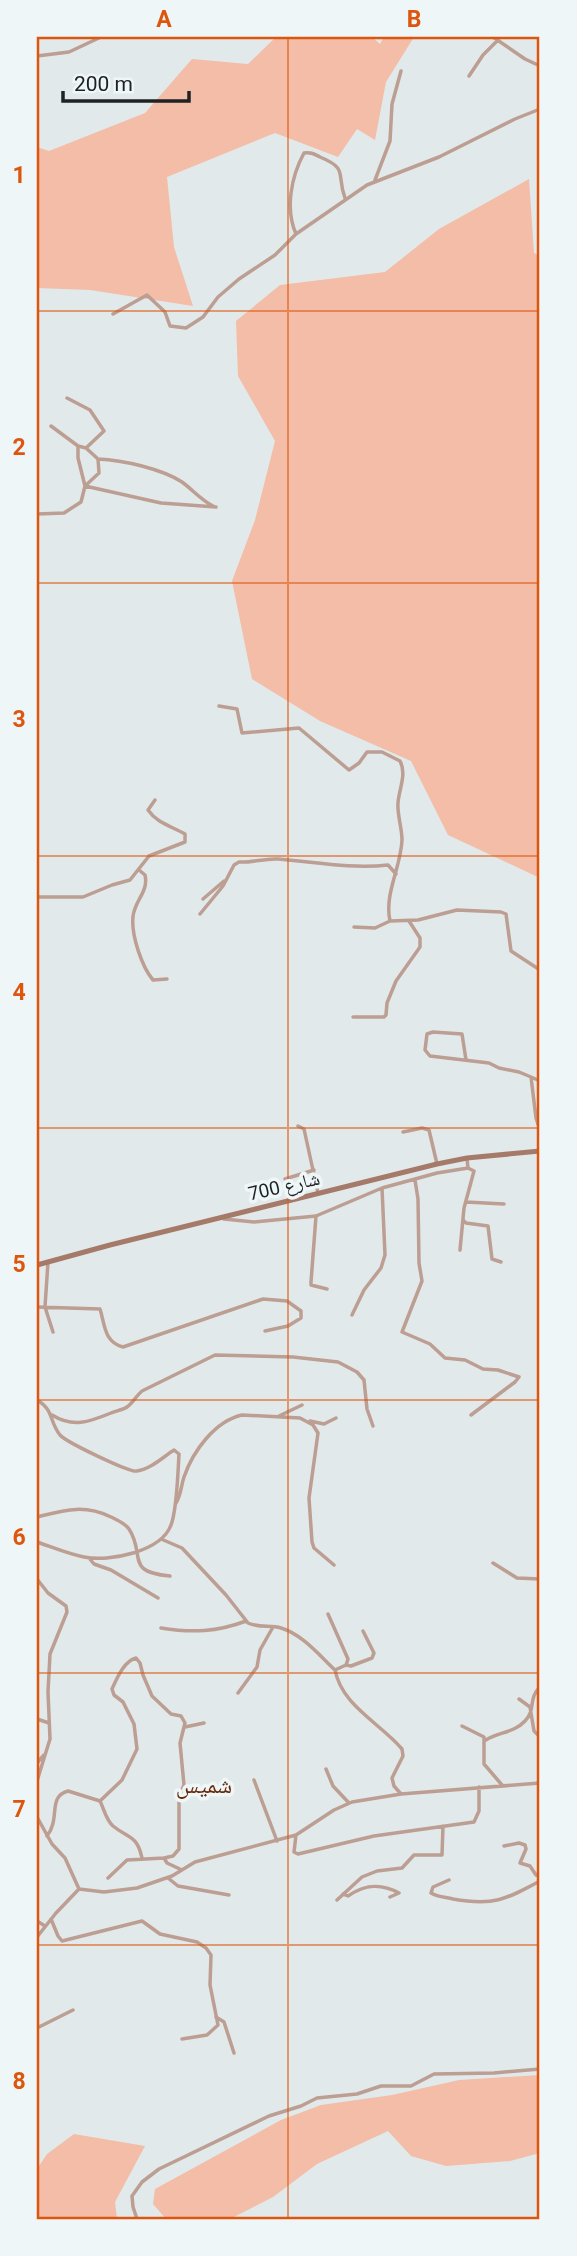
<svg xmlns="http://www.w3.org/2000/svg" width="577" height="2256" viewBox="0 0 577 2256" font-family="Roboto,'Noto Naskh Arabic',sans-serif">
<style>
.green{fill:#f3bda7}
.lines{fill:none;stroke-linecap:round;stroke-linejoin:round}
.street{stroke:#bc9e92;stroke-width:3.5}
.secondary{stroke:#a57a69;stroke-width:5}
.grid{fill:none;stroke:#de560d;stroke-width:2;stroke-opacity:0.55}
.labels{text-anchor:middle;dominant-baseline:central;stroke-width:7;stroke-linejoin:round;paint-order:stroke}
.street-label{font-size:19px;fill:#1f2223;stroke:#eff6f8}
.quarter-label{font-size:23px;fill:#68280a;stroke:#eff6f8}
.neatline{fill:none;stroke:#de560d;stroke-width:2.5}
.grid-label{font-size:23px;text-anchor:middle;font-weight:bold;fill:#de560d}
</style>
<rect width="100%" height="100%" fill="#e2e9eb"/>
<path class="green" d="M276,37H372L380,44L384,37H414L386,82L375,140L357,129L338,157L275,133L167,177L174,247L193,306L90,290L37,288V147L49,151L145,113L192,59L248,64Z
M529,179L534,253L540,256V878L448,835L411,761L320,721L252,679L232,581L255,520L275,441L238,376L236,321L280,285L385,272L439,229Z
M540,2075V2153L510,2161L446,2166L411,2156L388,2131L317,2164L273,2197L230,2219H166L153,2204L155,2189L281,2120L321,2105L392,2095L459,2080Z
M74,2134L145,2146L115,2202L117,2219H37V2169L47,2154Z"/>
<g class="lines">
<path class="street" d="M493,37L525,59L540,66
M37,56L69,52L101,37
M469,76L483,55L498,40
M375,180L390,141L392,104L401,71
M296,234C285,209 291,177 304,153C311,152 314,154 320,157C349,169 336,174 345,198
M113,314L147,295L165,312L170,326L186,328L203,317L218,297L239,279L275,255L296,234L367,185L439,157L515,119L540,109
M67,398L90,410L104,431L86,448
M51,426L78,446
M98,459C123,460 162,469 182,482C193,490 201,500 213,506
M85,486L161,503L216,507
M37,514L64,513L81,502L85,486L78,458V446L86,448L98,459L99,473L85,486
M219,706L237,709L242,733L299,728L349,770L359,763L367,752H382L400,761C407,774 399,789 398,803C397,814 402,828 402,840C401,867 384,894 390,921
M139,870L145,875C149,892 134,901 133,917C131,935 142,967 153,980L167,979
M37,897H83L112,885L130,880L149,856L185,842V834C171,826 157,823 148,810L155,800
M203,899L224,881
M200,914L223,886L234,865L239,862C252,863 265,858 278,859C315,862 351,869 388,865L396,874
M354,927L375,928L390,921L418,920L457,910L501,912L506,914L511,951L540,970
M353,1017H384L386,1015L387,1003L396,981L420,947V938L409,921
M466,1060L462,1034L433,1032L427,1034L425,1050L430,1056L489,1063L499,1068L519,1072L531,1077L536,1118L540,1130
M531,1077L540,1081
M298,1126L304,1129L318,1193
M403,1132L422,1128L429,1130L437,1164
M285,1179L314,1170
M415,1180L418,1199L419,1263L422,1281L402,1332L430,1344L445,1358L465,1360L483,1369L498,1370L519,1377L515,1382L471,1415
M466,1202L504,1204
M316,1216L311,1282V1285L327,1289
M224,1219L254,1222L316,1216L382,1188L437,1173L468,1168L467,1159
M463,1220L466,1223L488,1226L492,1259L501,1262
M460,1250L464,1208L474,1171L468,1168
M48,1262L45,1307L53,1332
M37,1307L100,1309C105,1325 104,1342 123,1347L263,1299L287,1301L301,1311V1318L288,1326L265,1331
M352,1315L364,1290L381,1268L385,1255L382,1188
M37,1400C54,1410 49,1421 60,1435C66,1442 130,1473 137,1471C151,1469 163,1457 174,1450L179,1454C178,1471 177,1510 171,1525C161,1552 109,1562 84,1557C68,1554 52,1547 37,1542
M52,1415C73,1428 89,1422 111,1413C115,1411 123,1410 127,1407C133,1403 136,1396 142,1391L215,1355L293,1357L338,1362L357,1372L364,1380L367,1409L373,1426
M279,1416L302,1405
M310,1421L324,1424L336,1418
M176,1503C181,1495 181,1486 184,1477C193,1451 215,1421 242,1415L300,1418L313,1425L318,1433L309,1498L312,1542L314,1548L334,1565
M37,1517C65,1510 84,1504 111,1517C117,1520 125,1523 129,1529C146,1555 124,1572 170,1576
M161,1539L182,1548L226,1595L248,1623C259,1628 270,1625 281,1628C302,1634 320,1656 335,1670
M89,1558L94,1564L111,1570L158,1598
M493,1563L517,1578L540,1579
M37,1579L48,1593L66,1606L67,1612L50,1654L48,1692L50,1739L37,1781
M328,1614L348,1659L346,1665L335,1670C342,1706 380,1723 402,1749L403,1756L392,1778L394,1786L401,1794L540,1783
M161,1628C192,1633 217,1632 246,1621
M346,1665L351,1666L372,1658L374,1653L363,1631
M238,1693L257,1667L260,1650L273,1627
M519,1699L530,1707L534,1731L540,1737
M37,1719L49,1723
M462,1726L484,1737V1764L502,1785
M185,1727L204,1723
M486,1740C498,1732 514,1733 525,1721C536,1710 528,1698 540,1687
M37,1763L44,1755
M326,1769L333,1786L349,1803
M254,1780L277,1841
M100,1801C104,1809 106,1820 113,1826C129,1839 137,1835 142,1858
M37,1817L52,1844L65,1858L79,1889L104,1892L137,1888L172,1876L195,1862L296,1835L334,1810L352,1802L401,1794
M296,1835L294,1852L298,1854L374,1836L474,1822L479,1811V1787
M47,1836C61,1818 47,1797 68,1791L100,1801L122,1780L137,1749L134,1724L123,1702L114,1695L112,1689C117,1678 124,1661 136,1658L140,1663L143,1675L152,1696L171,1714L181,1716L185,1723L180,1743L184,1785L179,1797V1849L173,1856L164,1858
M504,1846L519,1843L525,1845L526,1849L520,1863L530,1866L536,1875L540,1876
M108,1878L127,1860L164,1858L167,1863L182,1870
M168,1878L178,1886L229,1895
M449,1880L433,1887L431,1893C438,1897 445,1897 453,1899C493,1906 505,1900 540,1881
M343,1894L348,1896C365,1884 381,1883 399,1893L390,1897
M337,1900L362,1877L377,1871L402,1868L414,1855H442L443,1826
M51,1919L58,1936L62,1941L142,1921L160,1934L197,1942L206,1948L211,1955L210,1985L218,2025L207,2035L182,2039
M37,1921L45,1926
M37,1937L56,1913L79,1889
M216,2017L224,2022L234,2053
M37,2028L73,2010
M137,2219L133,2207L132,2196L142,2182L159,2169L269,2116L301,2106L317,2098L357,2094L381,2086H411L434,2074L494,2073L540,2069"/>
<path class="secondary" d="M37,1265L110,1245L437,1164L467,1158L540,1151"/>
</g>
<path class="grid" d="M288,37V2219M37,311H540M37,583H540M37,856H540M37,1128H540M37,1400H540M37,1673H540M37,1945H540"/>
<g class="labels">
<g class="street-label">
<text transform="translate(284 1186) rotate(-13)">شارع 700</text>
</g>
<g class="quarter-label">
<text x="204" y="1785">شميس</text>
</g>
</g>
<rect width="577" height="2256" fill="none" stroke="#eff6f8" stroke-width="77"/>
<path d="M63 91v10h126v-10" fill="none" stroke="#1f2223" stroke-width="3.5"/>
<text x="74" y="91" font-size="21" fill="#1f2223" stroke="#eff6f8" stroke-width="5" paint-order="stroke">200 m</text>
<rect x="38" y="38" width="500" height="2180" class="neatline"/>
<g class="grid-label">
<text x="164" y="27">A</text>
<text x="414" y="27">B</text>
<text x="19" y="183">1</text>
<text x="19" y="455">2</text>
<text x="19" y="727">3</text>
<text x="19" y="1000">4</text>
<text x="19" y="1272">5</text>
<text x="19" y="1545">6</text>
<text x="19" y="1817">7</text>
<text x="19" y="2089">8</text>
</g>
</svg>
